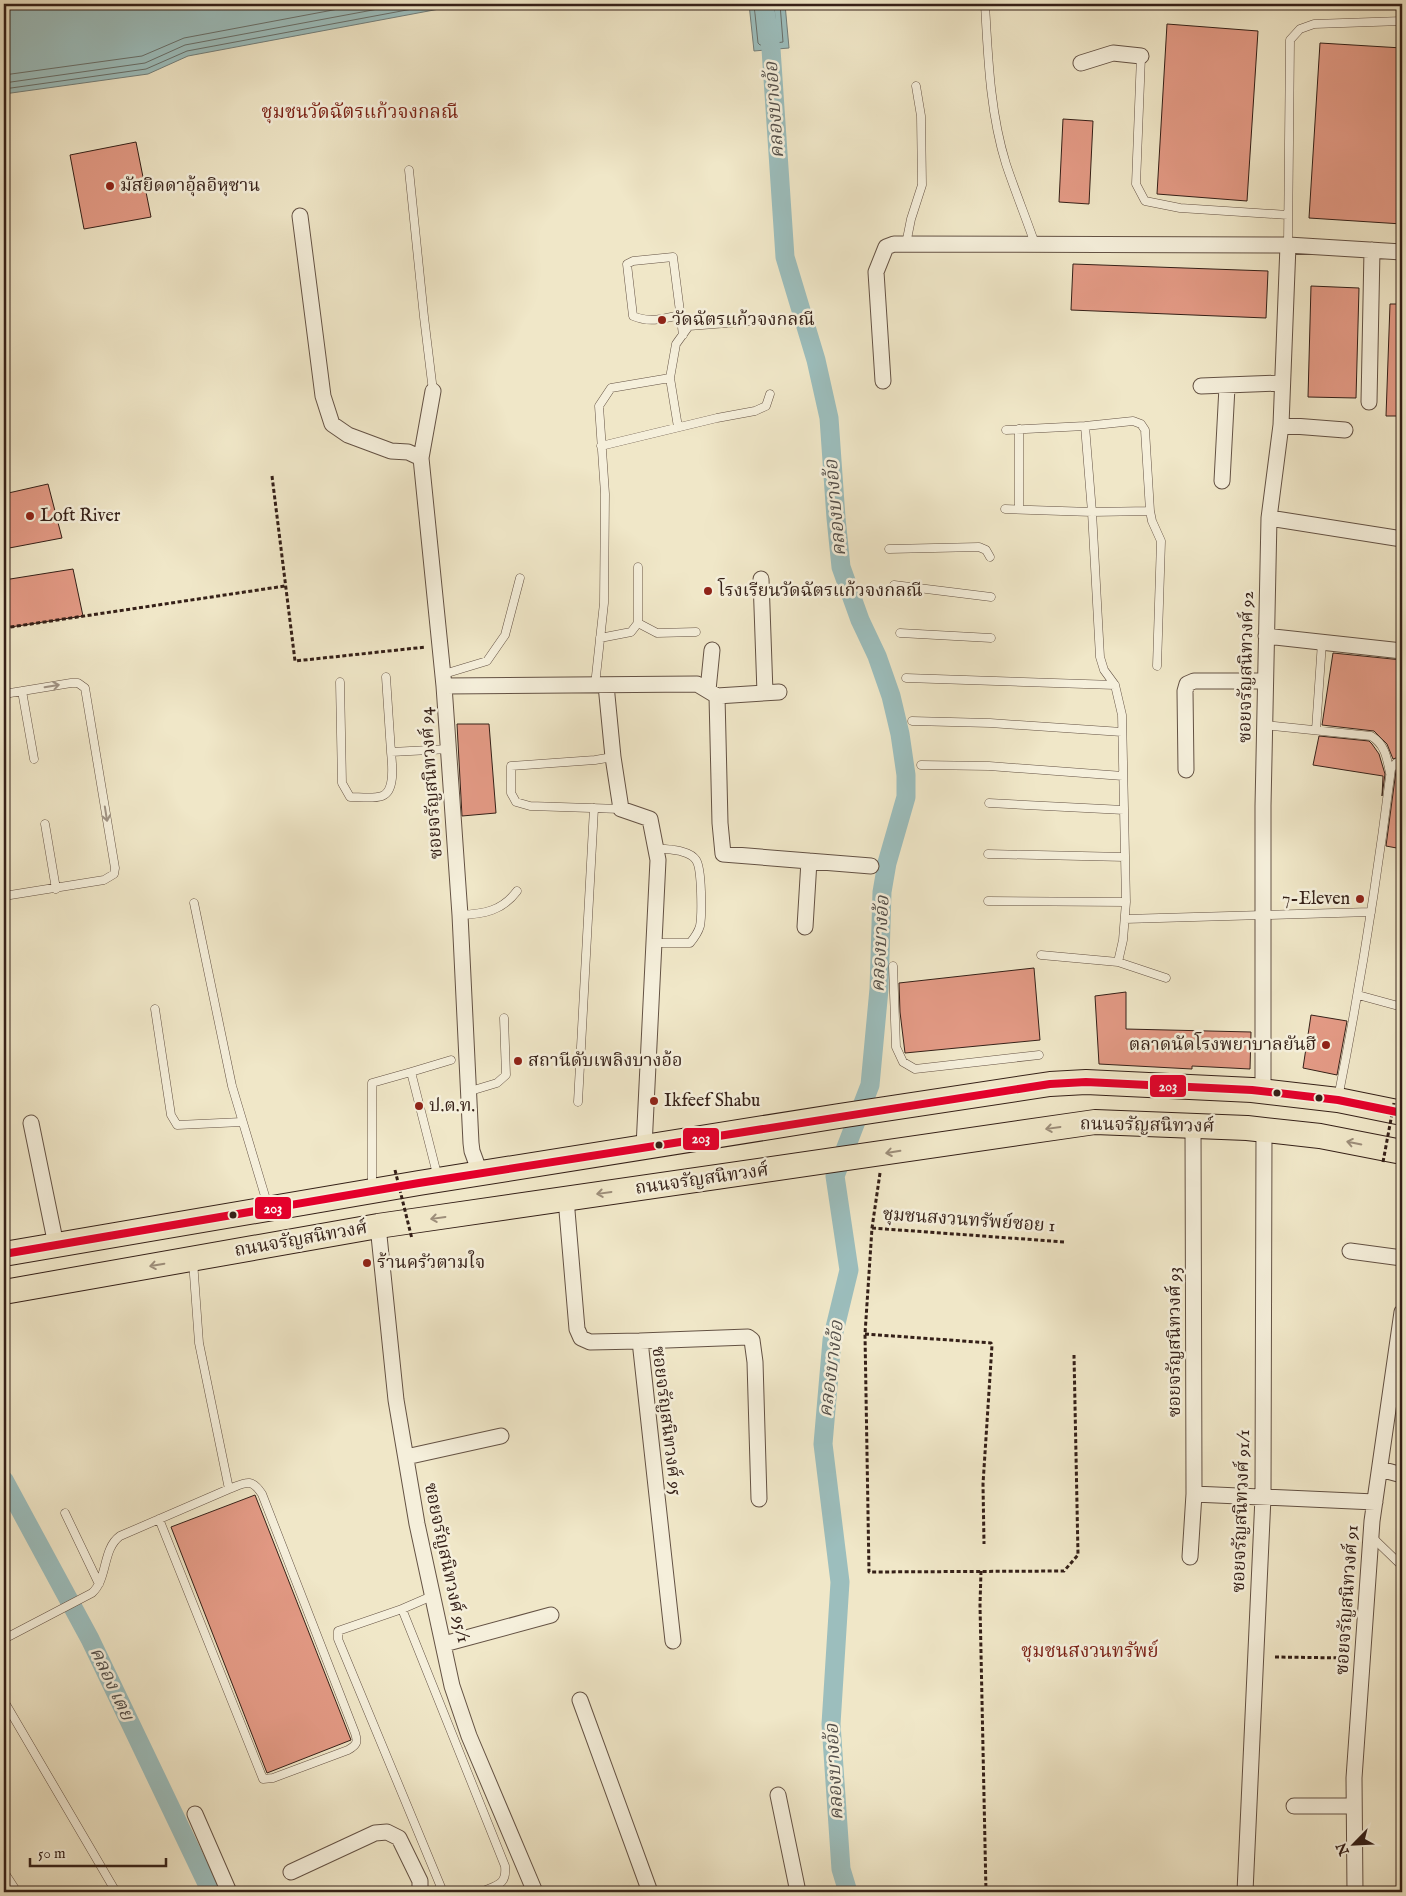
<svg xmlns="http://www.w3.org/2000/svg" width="1406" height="1896" viewBox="0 0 1406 1896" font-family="'IM FELL English','Noto Serif Thai',serif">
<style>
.water{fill:#9cbebd;stroke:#737f7b}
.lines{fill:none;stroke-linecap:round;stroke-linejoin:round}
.shore{stroke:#686f6a;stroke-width:1}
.canal{stroke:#9cbebd;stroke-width:19}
.building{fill:#e39a85;stroke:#352018}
.service-casing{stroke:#645244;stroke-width:9}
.minor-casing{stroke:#645244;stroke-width:17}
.primary-casing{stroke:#352018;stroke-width:26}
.path{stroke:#352018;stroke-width:3;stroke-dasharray:4 2.5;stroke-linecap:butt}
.service{stroke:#f5efdb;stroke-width:8}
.minor{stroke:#f5efdb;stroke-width:15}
.primary{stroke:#f0e7c8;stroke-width:24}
.path-bridge{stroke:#352018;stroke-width:3;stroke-dasharray:4 2.5;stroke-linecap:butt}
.bus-1-casing{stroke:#f5efdb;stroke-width:11}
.bus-1{stroke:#e4002b;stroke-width:8}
.oneway{stroke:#9f9283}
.oneway2{stroke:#9c8d79}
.poi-dot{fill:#8f2418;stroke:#f5efdb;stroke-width:2}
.bus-dot{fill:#352018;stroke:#f5efdb;stroke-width:2}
.labels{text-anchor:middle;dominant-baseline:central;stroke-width:5;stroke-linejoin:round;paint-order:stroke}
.poi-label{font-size:18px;fill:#352018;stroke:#f5efdb;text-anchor:start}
.street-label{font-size:18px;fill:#352018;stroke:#f5efdb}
.water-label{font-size:19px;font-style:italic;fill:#544f4a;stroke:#f5efdb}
.neighbourhood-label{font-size:19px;fill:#7a1f14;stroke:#f5efdb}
.line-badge{stroke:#f5efdb;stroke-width:2}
.badge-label{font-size:14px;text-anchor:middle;font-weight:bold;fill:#fff}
</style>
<rect width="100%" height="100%" fill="#f0e7c8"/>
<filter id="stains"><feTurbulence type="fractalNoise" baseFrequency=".004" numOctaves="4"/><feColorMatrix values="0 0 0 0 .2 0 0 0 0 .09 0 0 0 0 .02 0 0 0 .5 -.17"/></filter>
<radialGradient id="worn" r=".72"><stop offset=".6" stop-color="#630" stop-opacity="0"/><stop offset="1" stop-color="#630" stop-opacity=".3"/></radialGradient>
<path class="water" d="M4,4H466L188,56L148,74L4,94Z
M749,4H785L789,48L754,51Z"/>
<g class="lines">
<path class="shore" d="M754,4L758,43L760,45L783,42L780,4
M760,4L764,36L766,38L774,37L776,36L774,4
M4,75L142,56L184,38L365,4
M4,83L145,63L185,45L405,4
M4,89L146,69L187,51L439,4"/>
<path class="canal" d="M764,4L771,49L785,257L816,360L829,418L836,518L841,567L860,620L877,656L891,696L900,734L906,775V797L887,863L882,892L879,989L870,1085L835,1176L849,1270L832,1340L823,1444L840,1582L831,1724L841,1869L848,1892
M4,1480L90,1639L211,1892"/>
</g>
<path class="building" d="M1167,24L1258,31L1247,201L1157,194Z
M1320,43L1402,48V224L1309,218Z
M1063,119L1093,121L1089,204L1059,202Z
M136,142L151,217L84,229L70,155Z
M1073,264L1268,271L1266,318L1071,310Z
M1311,286L1359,288L1356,398L1308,397Z
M1390,304H1402V416H1386Z
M48,484L62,538L4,549V494Z
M73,569L83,616L4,628V580Z
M1333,653L1402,660V756L1393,759L1387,744L1374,731L1322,725Z
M457,724H489L496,813L462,816Z
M1319,736L1369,741L1372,744L1379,754L1385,774L1382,796L1383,776L1313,765Z
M1399,768H1402V849L1386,846L1396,771Z
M1034,968L1040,1040L905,1053L900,1012L899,983Z
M1126,992V1029L1251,1032L1250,1069L1192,1066V1069L1099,1064L1095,996Z
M1311,1015L1347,1021L1337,1075L1303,1068Z
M255,1495L351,1740L267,1773L171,1527Z"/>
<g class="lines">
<g class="service-casing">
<path id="service" d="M985,4C988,57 990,113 1006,164C1015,191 1026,218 1035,244
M1141,56L1136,184L1145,201L1180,208L1288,215
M409,170L424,317L433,391
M906,244L911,219L922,185L921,116L916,86
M1288,245L1290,40L1300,29L1314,24L1402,21
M680,315C663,319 649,323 633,316L627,264L633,261L673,257L683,335
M670,378L678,427
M1019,429V509
M1006,430L1085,426L1133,421L1141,424L1145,430L1150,511L1092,512L1100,657L1104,670L1115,685L1122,715L1126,902L1123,940L1118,962L1041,955
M601,446L717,418L755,411L766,406L770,394
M1005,509L1092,512L1085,426
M1150,511L1152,521L1161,541L1157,666
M889,549L979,547L986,550L990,557
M894,585L991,597
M638,623L657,633L696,632
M900,633L991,638
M600,638L631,632L638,623V567
M444,674L487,661L505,635L520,578
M386,677L391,752
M906,678L1115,685
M340,682L342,783L350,797C359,797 374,799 382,796C396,791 392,763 391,752L449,749
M595,685L604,603L605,494L599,406L611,388L670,378L676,344L689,326L753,321
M22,691L34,759
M4,694L71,683H78L85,688L115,868L114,874L104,880L4,896
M912,721L990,723L1122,732
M1264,725L1371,736C1385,744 1387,758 1390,773
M1316,730L1322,642
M613,757L595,760L511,766V793L516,802L530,806L621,809
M921,765L989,766L1123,776
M989,803L1124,810
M45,824L56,889
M988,854L1125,857
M988,901L1126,902
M194,903L232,1086L268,1206
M460,915C484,914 502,911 517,891
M1125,919L1371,912
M654,943H690C695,937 698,933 700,926C702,915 702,868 696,860C689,849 667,850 656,848
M1118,962L1166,978
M893,966L896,1047L903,1062L915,1069L1039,1055
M1358,995L1402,1007
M155,1009L171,1115L177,1125L242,1122
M467,1092L497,1083L506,1075L504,1018
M1338,1098C1360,988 1377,880 1391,769L1396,763L1402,762
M578,1102L594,808
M438,1178L411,1072L451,1060
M372,1187V1083L411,1072
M65,1513L99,1584
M159,1519L263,1779L273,1778L348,1750C357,1745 358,1742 355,1733L262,1494C251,1477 245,1483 229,1489
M1371,1536L1402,1566
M432,1596L402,1609L505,1866C507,1885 497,1885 481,1892
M402,1609L338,1631V1639L443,1892
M4,1639L92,1593C108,1579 102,1549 120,1536L229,1489L199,1343L193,1261
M4,1701L116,1892
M4,1872L17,1892"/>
</g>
<g class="minor-casing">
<path id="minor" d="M1081,63L1113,53L1141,56
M300,216L323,396L332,424L348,435L391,451L408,452L421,458
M883,381L876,272L886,247L894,244L1288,245L1402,252
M1201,386L1281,383
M433,391L421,458L444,686L460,915L471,1143L472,1151L480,1173
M1369,402L1372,250
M1281,425L1345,430
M1222,481L1227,387
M1269,518L1402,539
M761,579L765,693
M1266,636L1402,651
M606,685L613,757L621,809L650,819L658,860L644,1147
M444,686L697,684L717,696L779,692
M708,690L712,650
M717,696L720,823L723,854L871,866
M1186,770L1185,691L1187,684L1194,681H1265
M805,927L809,861
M1263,1091V806L1269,518L1281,425L1288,245
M31,1123L56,1245
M566,1199L577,1329L581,1338L590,1342L640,1341L673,1641
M378,1226L396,1400L417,1524L452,1686L469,1736L535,1892
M1350,1251L1402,1258
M640,1341L748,1337L752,1340L755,1362L759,1499
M406,1457L501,1436
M1380,1469L1402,1475
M1194,1494L1375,1502
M1190,1557L1194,1494L1193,1126
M444,1644L551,1615
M580,1700L650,1892
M778,1795L798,1892
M1294,1806H1354
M195,1814L229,1892
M291,1872L375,1833L387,1832L399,1838L420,1881V1892
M1245,1892L1263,1497L1264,1130
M1355,1892L1354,1778L1372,1521L1402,1312"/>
</g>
<g class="primary-casing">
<path id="primary" d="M4,1254L419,1183L839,1116L1050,1084L1086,1082L1252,1090L1338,1100L1402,1113
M4,1292L378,1226L1095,1122L1247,1128L1320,1136L1402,1152"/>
</g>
<path class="path" d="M272,476L295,661L426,647
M4,628L285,586
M880,1173L872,1228L865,1334L869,1572L1064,1571L1078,1555L1074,1355
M872,1228L1065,1242
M865,1334L991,1343L992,1345L983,1484L984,1544
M981,1571L980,1605L986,1892
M1275,1657L1347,1658"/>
<use href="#service" class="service"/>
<use href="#minor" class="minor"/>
<use href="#primary" class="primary"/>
<path class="path-bridge" d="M1383,1162L1394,1103
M395,1170L412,1239"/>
<g class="bus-1-casing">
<path id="bus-1" d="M4,1254L419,1183L1050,1084L1086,1082L1252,1090L1338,1100L1402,1113"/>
</g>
<use href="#bus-1" class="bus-1"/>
</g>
<defs><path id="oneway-shaft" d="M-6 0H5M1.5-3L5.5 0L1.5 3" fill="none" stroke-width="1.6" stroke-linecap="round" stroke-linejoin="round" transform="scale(1.25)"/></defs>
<g class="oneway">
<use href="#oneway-shaft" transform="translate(52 686) rotate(-9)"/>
<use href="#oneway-shaft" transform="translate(106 814) rotate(81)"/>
</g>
<g class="oneway2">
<use href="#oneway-shaft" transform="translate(1053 1128) rotate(172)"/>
<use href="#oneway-shaft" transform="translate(1354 1143) rotate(-169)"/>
<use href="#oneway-shaft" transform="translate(893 1152) rotate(171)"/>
<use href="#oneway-shaft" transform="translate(604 1193) rotate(172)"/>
<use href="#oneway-shaft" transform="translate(438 1218) rotate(172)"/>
<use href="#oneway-shaft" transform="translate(157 1265) rotate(170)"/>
</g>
<g class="poi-dot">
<circle cx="110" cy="186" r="5"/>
<circle cx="662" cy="320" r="5"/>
<circle cx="30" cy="516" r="5"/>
<circle cx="708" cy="591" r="5"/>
<circle cx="1360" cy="899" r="5"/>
<circle cx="1326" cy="1045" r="5"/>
<circle cx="518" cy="1061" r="5"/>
<circle cx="654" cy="1101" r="5"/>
<circle cx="419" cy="1106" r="5"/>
<circle cx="367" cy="1263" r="5"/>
</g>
<g class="bus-dot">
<circle cx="1277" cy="1093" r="4.5"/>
<circle cx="1319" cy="1098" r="4.5"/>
<circle cx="659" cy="1145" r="4.5"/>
<circle cx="233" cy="1215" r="4.5"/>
</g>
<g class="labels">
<g class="poi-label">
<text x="120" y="186">มัสยิดดาอุ้ลอิหุซาน</text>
<text x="672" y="320">วัดฉัตรแก้วจงกลณี</text>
<text x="40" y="516">Loft River</text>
<text x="718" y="591">โรงเรียนวัดฉัตรแก้วจงกลณี</text>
<text x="1350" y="899" text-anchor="end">7-Eleven</text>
<text x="1316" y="1045" text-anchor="end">ตลาดนัดโรงพยาบาลยันฮี</text>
<text x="528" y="1061">สถานีดับเพลิงบางอ้อ</text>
<text x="664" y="1101">Ikfeef Shabu</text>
<text x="429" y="1106">ป.ต.ท.</text>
<text x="377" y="1263">ร้านครัวตามใจ</text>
</g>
<g class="street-label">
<text transform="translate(1247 667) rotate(-89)">ซอยจรัญสนิทวงศ์ 92</text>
<text transform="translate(432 783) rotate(-94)">ซอยจรัญสนิทวงศ์ 94</text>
<text transform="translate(1147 1126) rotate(1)">ถนนจรัญสนิทวงศ์</text>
<text transform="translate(702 1180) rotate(-8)">ถนนจรัญสนิทวงศ์</text>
<text transform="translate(969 1221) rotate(4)">ชุมชนสงวนทรัพย์ซอย 1</text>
<text transform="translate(301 1240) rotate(-10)">ถนนจรัญสนิทวงศ์</text>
<text transform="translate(1175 1342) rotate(-90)">ซอยจรัญสนิทวงศ์ 93</text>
<text transform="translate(666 1421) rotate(83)">ซอยจรัญสนิทวงศ์ 95</text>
<text transform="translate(1242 1511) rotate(-88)">ซอยจรัญสนิทวงศ์ 91/1</text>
<text transform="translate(446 1563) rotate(78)">ซอยจรัญสนิทวงศ์ 95/1</text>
<text transform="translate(1348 1600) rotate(-86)">ซอยจรัญสนิทวงศ์ 91</text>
</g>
<g class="water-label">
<text transform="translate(775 110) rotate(-94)">คลองบางอ้อ</text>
<text transform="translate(836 508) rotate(-95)">คลองบางอ้อ</text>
<text transform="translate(881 944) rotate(-87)">คลองบางอ้อ</text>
<text transform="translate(832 1369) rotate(-83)">คลองบางอ้อ</text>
<text transform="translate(111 1684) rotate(65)">คลอง เตย</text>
<text transform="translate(835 1772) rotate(-93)">คลองบางอ้อ</text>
</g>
<g class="neighbourhood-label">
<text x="360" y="113">ชุมชนวัดฉัตรแก้วจงกลณี</text>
<text x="1090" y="1652">ชุมชนสงวนทรัพย์</text>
</g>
</g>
<g class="line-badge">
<rect x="1149" y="1074" width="38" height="24" rx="5" fill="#e4002b"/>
<rect x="682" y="1127" width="38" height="24" rx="5" fill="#e4002b"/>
<rect x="254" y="1196" width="38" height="24" rx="5" fill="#e4002b"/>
</g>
<g class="badge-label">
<text x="1168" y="1091">203</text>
<text x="701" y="1143">203</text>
<text x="273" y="1213">203</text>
</g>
<rect width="1406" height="1896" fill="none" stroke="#f0e7c8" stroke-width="20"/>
<rect x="5" y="5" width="1396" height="1886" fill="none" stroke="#352018" stroke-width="2.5"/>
<rect x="10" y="10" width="1386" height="1876" fill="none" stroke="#352018"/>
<g transform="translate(1354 1844) rotate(246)" stroke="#f5efdb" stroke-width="4" paint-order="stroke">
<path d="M0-4L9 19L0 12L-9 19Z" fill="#352018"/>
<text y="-8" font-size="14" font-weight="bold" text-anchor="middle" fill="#352018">N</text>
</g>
<path d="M30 1858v8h136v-8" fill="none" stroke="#352018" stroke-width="2.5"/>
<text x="38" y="1858" font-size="15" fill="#352018" stroke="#f5efdb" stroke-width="4" paint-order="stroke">50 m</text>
<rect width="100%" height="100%" filter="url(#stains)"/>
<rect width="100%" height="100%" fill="url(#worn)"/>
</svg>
